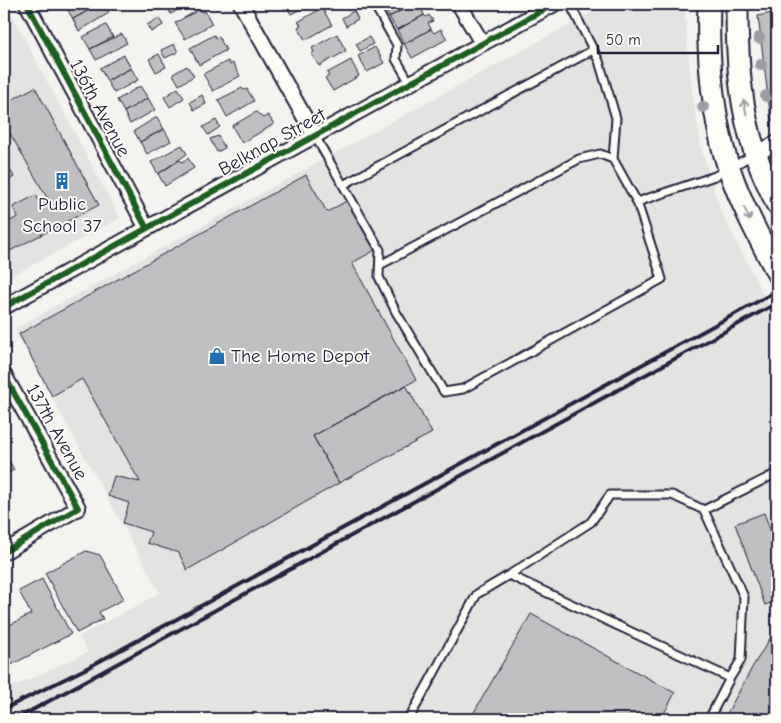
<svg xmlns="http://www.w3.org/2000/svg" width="781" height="723" viewBox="0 0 781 723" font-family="'Comic Neue',sans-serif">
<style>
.built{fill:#e4e3e2}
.building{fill:#c0bfc2;stroke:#22223b}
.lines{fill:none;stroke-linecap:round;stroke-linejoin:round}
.service-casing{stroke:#22223b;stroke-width:11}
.minor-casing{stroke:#22223b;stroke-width:18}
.primary-casing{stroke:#22223b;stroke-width:25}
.service{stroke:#fdfcf7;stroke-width:7}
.minor{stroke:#fdfcf7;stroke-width:14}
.primary{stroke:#fdfcf7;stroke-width:21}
.rail{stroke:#22223b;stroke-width:4}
.cycleway-casing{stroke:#fdfcf7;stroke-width:9}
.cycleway{stroke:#1b5e20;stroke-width:6}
.tree{fill:#9e9da5}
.oneway{stroke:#9a9aa2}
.labels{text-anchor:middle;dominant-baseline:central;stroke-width:4;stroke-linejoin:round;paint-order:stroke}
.street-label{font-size:19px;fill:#22223b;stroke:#fdfcf7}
.poi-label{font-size:19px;fill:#22223b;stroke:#fdfcf7}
</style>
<rect width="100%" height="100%" fill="#f4f3ef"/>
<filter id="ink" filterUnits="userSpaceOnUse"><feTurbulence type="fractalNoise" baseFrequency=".02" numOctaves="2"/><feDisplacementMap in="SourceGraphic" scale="10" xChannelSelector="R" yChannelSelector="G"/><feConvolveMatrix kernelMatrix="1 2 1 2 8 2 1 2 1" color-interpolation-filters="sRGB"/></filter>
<g filter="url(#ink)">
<path class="built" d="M4,4H6L120,218L4,280Z
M607,4H686L685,16L692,91L702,151L720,209L777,322V719H4V691L88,652L79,636L160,593L14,329Z"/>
<path class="building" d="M72,4H95L96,6L73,19L66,7Z
M100,4H104L109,13L79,31L73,19Z
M165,4H188L171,14Z
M285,4H310L291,14Z
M382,4H413L389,17Z
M413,4H423L425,7L422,10L424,15L397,30L389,17Z
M322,8L332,25L305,40L298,27L301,25L298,22Z
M200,9L202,12L205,11L212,24L185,39L175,23Z
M354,11L358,19L346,26L342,18Z
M777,12V117L771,121L758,16Z
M424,15L426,17L429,15L433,21L428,23L431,29L404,44L397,30Z
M159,18L163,25L151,32L147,25Z
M106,25L113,37L90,49L83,37Z
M431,29L434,33L441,29L447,39L412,58L404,44Z
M122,34L127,43L96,60L90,49Z
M337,34L346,51L319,66L311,54L314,52L312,48Z
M214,35L216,38L219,37L226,50L199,65L190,48Z
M369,37L373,44L360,51L356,44Z
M174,44L178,52L165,58L161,50Z
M375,47L384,63L367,72L358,56Z
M159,54L166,67L156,72L149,59Z
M124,55L131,68L107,81L100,68Z
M351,60L359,76L333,91L325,78L329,76L327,73Z
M228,61L230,65L233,63L240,76L213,91L203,74Z
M187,66L194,76L179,85L173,74Z
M131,68L138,80L114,93L107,81Z
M140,86L148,98L124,112L117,100Z
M35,87L99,205L4,254V209L10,221L18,217L13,207L36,195L41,205L49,201L4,123V104Z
M178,88L184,98L170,107L164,97Z
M242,88L244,90L247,89L254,101L227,117L218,100Z
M202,95L206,104L194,110L190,102Z
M148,98L155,110L130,124L124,112Z
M256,112L263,118L268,115L274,124L242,143L232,126Z
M157,117L164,129L140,142L134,131Z
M216,120L220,127L208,135L203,127Z
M164,129L171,141L147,154L140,142Z
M218,136L225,148L217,152L210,139Z
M182,145L187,154L158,174L151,162Z
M188,158L194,168L165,186L158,174L180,160L182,162Z
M4,159L14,177L4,183Z
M306,175L327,212L350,199L377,249L352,263L416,380L313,436L339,483L187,570L179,553L147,543L151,532L123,523L129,503L108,496L114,476L140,482L82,379L52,396L19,334Z
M406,385L432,433L339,483L313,436Z
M4,451L14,470L4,475Z
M764,513L777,548V601L765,605L735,524Z
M86,551L100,555L124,599L99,612L103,619L77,633L45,573Z
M42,579L71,634L7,667L4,661V628L31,614L19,591Z
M531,614L675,693L661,719H470Z
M777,627V719H724L753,666Z"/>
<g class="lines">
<g class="service-casing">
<path id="service" d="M374,4L397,45L396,59L410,83
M570,4L599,61L616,118L613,159
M315,136L380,250L379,277L396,312L444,392L463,389L662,279L637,202
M343,185L593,50
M380,265L579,159L600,154L613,159L637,202L715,176L753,155
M704,510L777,473
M509,575L591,522L610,495H672L704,510L744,597L741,660L730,678
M409,719L477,594L509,575L730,678L709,719"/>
</g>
<g class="minor-casing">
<path id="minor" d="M27,4L146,227
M241,4L315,136
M459,4L482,43
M755,154L777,143
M4,307L554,4
M4,375L78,508L4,552"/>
</g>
<g class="primary-casing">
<path id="primary" d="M709,4C707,55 713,123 730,171C742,206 760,239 777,272
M737,4C737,54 739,107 756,155C761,171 770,188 777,204"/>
</g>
<use href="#service" class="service"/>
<use href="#minor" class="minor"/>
<use href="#primary" class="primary"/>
<path class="rail" d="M4,709L89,667L777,291
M16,719L777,303"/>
<g class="cycleway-casing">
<path id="cycleway" d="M27,4L146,227
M4,307L554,4
M4,375L78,508L4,552"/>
</g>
<use href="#cycleway" class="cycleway"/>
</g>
<g class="tree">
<circle cx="759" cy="38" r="6"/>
<circle cx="761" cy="65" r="6"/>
<circle cx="766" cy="96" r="6"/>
<circle cx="703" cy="107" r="6"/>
</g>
<defs><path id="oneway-shaft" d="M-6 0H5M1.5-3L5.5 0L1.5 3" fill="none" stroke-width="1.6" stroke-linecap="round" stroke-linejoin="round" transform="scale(1.25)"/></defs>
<g class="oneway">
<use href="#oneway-shaft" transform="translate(745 107) rotate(-101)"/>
<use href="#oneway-shaft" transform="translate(747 214) rotate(66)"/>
</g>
</g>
<defs>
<g id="building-bare" transform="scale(1.35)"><path d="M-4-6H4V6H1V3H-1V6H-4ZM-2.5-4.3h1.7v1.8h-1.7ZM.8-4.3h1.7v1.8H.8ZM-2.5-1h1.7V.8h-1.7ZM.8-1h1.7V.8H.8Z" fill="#1f6fb2" stroke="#fdfcf7" stroke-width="2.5" paint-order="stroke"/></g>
<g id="shop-bare" transform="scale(1.35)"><path d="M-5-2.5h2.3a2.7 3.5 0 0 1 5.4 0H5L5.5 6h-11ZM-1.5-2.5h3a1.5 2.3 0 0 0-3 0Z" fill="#1f6fb2" stroke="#fdfcf7" stroke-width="2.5" paint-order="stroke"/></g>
</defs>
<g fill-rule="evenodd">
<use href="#building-bare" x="62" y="181"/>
<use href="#shop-bare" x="217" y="356"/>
</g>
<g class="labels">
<g class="street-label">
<text transform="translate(100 108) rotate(62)">136th Avenue</text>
<text transform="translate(272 142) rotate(-29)">Belknap Street</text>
<text transform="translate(57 432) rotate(61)">137th Avenue</text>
</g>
<g class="poi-label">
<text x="62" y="204">Public<tspan x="62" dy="22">School 37</tspan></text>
<text x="231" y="356" text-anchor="start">The Home Depot</text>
</g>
</g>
<rect width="781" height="723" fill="none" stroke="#fdfcf7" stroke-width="20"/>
<rect x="10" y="10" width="761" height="703" fill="none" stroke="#22223b" stroke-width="2" filter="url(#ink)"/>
<path d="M598 45v8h120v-8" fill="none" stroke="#22223b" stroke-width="2.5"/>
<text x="606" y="45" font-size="15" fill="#22223b" stroke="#fdfcf7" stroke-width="4" paint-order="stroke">50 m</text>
</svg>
